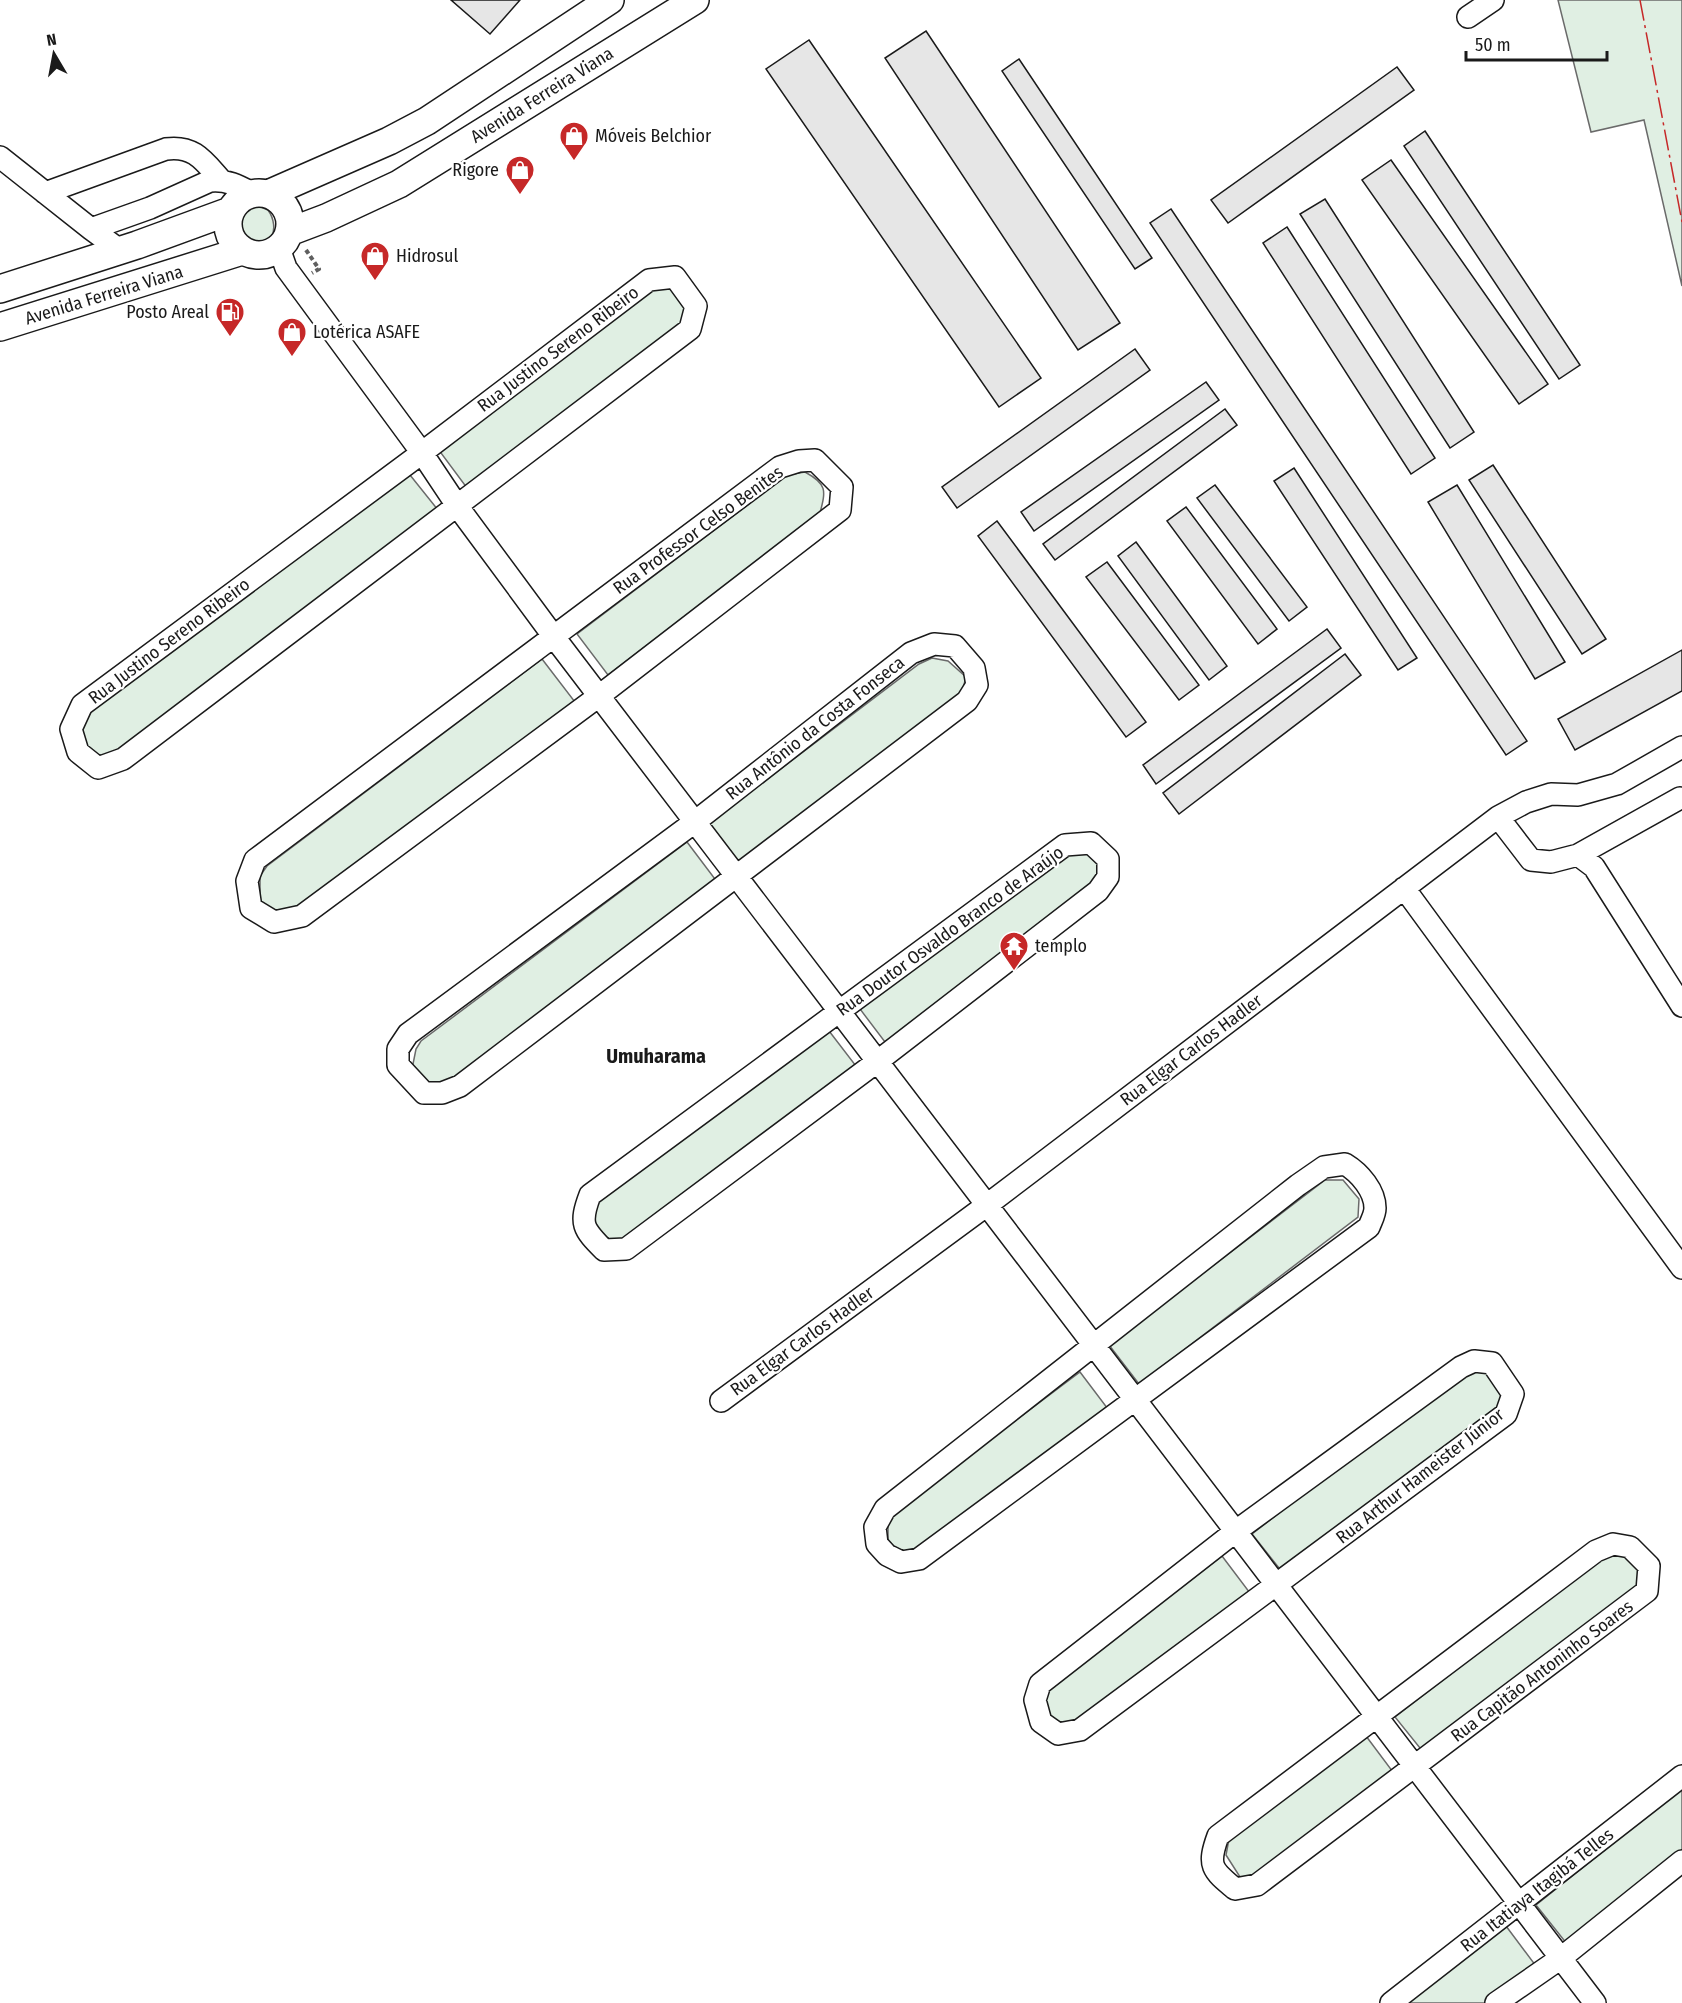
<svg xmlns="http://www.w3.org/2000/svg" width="1682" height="2003" viewBox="0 0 1682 2003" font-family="'Fira Sans Condensed',sans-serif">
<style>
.green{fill:#e0efe3;stroke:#6a6a6a;stroke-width:1.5}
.building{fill:#e6e6e6;stroke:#1a1a1a;stroke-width:1.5}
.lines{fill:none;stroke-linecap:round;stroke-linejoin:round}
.minor-casing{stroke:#1a1a1a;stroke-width:24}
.major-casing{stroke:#1a1a1a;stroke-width:30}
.path{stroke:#5f5f5f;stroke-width:4;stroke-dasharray:4.5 3;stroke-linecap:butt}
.minor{stroke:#fff;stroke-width:21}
.major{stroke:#fff;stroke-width:27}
.power{stroke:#c62828;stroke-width:1.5;stroke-dasharray:21 4.5 3 4.5;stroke-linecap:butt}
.labels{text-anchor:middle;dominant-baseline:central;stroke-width:4.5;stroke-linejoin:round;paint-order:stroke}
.street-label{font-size:18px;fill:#1a1a1a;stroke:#fff}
.poi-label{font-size:18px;fill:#1a1a1a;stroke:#fff;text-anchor:start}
.neighbourhood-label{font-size:20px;font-weight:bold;fill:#1a1a1a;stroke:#fff}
</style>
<rect width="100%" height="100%" fill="#fff"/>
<path class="green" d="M1558,0H1682V286L1644,120L1591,132Z
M256,205L268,210C281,228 271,255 247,240L240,226L244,212Z
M652,288L670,289L687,309L681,327L467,488L438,449Z
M406,470L438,510L120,753L98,756L83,749L81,731L91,711Z
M805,472C827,484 826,490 820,513L608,675L577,634L787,475Z
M932,658L948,661L966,677L960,700L741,867L708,824L919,664Z
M542,659L575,702L298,909L275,915L260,901V876L267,866Z
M687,842L718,883L455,1080C433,1088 429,1085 412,1069L416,1049L421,1041Z
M1089,850L1102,861L1092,889L888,1046L860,1009L1066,851Z
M826,1027L856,1066L623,1241H605L592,1228L590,1211L601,1197Z
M1325,1180H1343L1359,1199L1358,1217L1139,1384L1109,1345Z
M1467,1367H1485L1501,1386V1404L1283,1573L1252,1534Z
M1080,1372L1108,1409L920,1552L899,1553L888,1541V1525L895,1511Z
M1609,1552H1626L1642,1571L1639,1592L1424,1753L1395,1717Z
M1222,1556L1250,1593L1080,1723L1060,1726L1048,1716L1045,1700L1048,1689Z
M1366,1736L1393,1772L1253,1877H1240L1226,1855L1229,1839Z
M1682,1788V1852L1567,1944L1536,1905Z
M1506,1926L1536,1966L1485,2003H1400Z"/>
<path class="building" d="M451,0H520L490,34Z
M926,31L1120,323L1078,350L885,58Z
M809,40L1041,378L999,407L766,69Z
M1019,59L1152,258L1135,269L1002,71Z
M1397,67L1414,90L1228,223L1211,200Z
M1425,131L1580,365L1559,379L1404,146Z
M1391,160L1548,384L1519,404L1362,180Z
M1325,199L1474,432L1450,448L1300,214Z
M1171,209L1527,741L1506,755L1150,223Z
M1287,227L1435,458L1411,474L1263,243Z
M1135,349L1150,370L957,508L942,487Z
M1206,382L1219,400L1034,531L1021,512Z
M1225,409L1237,425L1055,560L1043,544Z
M1493,465L1606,639L1582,654L1469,480Z
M1294,468L1417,658L1398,670L1274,481Z
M1215,485L1307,607L1289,621L1197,498Z
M1457,485L1565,662L1535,679L1428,502Z
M1186,507L1277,629L1258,644L1167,521Z
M997,521L1146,722L1126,737L978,536Z
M1136,542L1227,666L1209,680L1118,556Z
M1107,562L1199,685L1179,700L1086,577Z
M1327,629L1341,648L1156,784L1143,765Z
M1682,650V691L1575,750L1558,719Z
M1345,654L1361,675L1179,814L1163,793Z"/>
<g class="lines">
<g class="minor-casing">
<path id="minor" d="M1468,17L1493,0
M0,157L91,229L121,251
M45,193L166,149C194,145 204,161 221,180
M91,229L150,208L210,181C226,179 239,186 252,193
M279,248L286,268L422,453L458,507L554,637L1595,2003
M675,277L696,306L690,329L123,759L98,768L78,752L71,729L82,705L415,458L649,280Z
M815,460L842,487L840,510L599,696L302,916L274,922L251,908L247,881L255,860L780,467L799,461Z
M934,644L955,646L974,668L977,685L967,701L460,1086L442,1093H424L398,1065V1049L408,1034L696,821L911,653Z
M1498,817L1531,860L1551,862L1578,855L1594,867L1682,1006
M1091,843L1108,859V877L1098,891L878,1061L626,1249L604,1250C583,1229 579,1224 590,1195L1065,845Z
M1578,855L1680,798
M1404,888L1682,1268
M1345,1164C1360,1173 1375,1191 1375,1208C1375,1215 1371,1221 1369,1227L919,1559L901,1562L887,1555L877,1544L875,1527L885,1509L1298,1185L1324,1167Z
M1474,1361L1492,1363L1513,1394L1506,1414L1080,1730L1058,1734L1041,1722L1035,1700L1040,1684L1236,1531L1461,1367Z
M721,1401L987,1205L1498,817L1526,802L1551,794L1578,795L1617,784L1682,747
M1613,1544L1630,1547L1649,1566L1647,1591L1257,1885L1235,1889C1212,1870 1207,1866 1218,1836L1596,1551Z
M1391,2003L1682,1776
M1496,2003L1561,1958L1682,1861"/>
</g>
<g class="major-casing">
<path id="major" d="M228 224a31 31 0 1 1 62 0a31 31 0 1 1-62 0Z
M268,194L389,141L427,121L610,0
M289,232L326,218L399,184L695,0
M0,289L137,245L230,211
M0,327L242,251"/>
</g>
<path class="path" d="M306,250L319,269L312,273"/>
<use href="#minor" class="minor"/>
<use href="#major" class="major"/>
<path class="power" d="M1640,0L1682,222"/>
</g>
<defs>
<g id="shop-pin" transform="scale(1.5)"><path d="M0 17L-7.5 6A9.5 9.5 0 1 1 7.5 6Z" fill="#c62828" stroke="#fff"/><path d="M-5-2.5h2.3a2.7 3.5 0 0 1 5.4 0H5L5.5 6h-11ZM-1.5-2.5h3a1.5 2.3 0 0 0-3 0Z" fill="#fff"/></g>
<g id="fuel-pin" transform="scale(1.5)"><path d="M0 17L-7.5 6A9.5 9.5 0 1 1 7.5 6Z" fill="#c62828" stroke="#fff"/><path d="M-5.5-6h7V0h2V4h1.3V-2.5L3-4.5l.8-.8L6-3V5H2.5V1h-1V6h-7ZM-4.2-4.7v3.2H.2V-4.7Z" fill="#fff"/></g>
<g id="temple-pin" transform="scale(1.5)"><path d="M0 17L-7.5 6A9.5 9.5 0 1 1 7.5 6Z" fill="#c62828" stroke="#fff"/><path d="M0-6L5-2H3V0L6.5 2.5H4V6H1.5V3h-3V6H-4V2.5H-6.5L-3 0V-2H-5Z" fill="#fff"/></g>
</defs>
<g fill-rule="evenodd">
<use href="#shop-pin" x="574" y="136"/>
<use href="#shop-pin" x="520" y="170"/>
<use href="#shop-pin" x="375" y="256"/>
<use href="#fuel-pin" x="230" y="312"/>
<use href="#shop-pin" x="292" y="332"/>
<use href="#temple-pin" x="1014" y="946"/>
</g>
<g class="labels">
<g class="street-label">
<text transform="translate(542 95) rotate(-32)">Avenida Ferreira Viana</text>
<text transform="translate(104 295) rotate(-17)">Avenida Ferreira Viana</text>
<text transform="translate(558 349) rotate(-37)">Rua Justino Sereno Ribeiro</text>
<text transform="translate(698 530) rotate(-36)">Rua Professor Celso Benites</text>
<text transform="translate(169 641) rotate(-37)">Rua Justino Sereno Ribeiro</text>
<text transform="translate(815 728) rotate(-38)">Rua Antônio da Costa Fonseca</text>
<text transform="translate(950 931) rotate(-36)">Rua Doutor Osvaldo Branco de Araújo</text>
<text transform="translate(1191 1050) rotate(-37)">Rua Elgar Carlos Hadler</text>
<text transform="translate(802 1341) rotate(-36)">Rua Elgar Carlos Hadler</text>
<text transform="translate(1420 1476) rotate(-38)">Rua Arthur Hameister Júnior</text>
<text transform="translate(1542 1671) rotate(-37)">Rua Capitão Antoninho Soares</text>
<text transform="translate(1537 1890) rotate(-38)">Rua Itatiaya Itagibá Telles</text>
</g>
<g class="poi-label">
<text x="595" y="136">Móveis Belchior</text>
<text x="499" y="170" text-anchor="end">Rigore</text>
<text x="396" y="256">Hidrosul</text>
<text x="209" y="312" text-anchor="end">Posto Areal</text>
<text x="313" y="332">Lotérica ASAFE</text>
<text x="1035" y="946">templo</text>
</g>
<g class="neighbourhood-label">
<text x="656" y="1056">Umuharama</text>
</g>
</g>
<g transform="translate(54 54) rotate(350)" stroke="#ffffff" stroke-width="4.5" paint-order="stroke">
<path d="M0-4.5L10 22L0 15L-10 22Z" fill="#1a1a1a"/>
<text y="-9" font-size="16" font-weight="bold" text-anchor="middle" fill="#1a1a1a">N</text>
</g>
<path d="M1466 51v9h141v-9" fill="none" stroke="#1a1a1a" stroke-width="3"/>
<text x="1475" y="51" font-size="18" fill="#1a1a1a" stroke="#ffffff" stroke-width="4.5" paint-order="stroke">50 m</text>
</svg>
